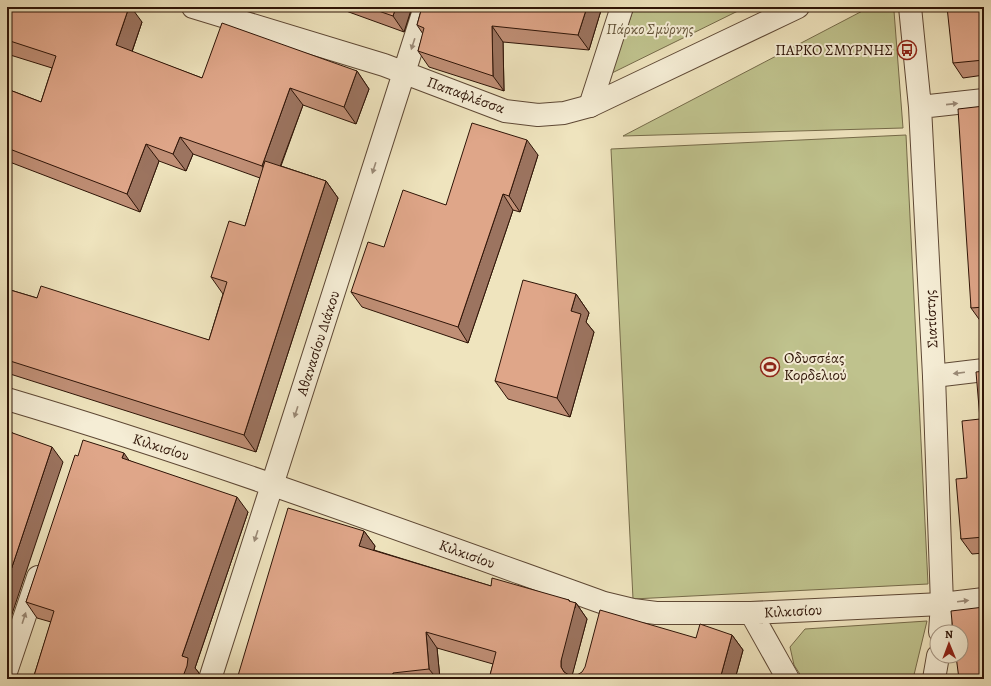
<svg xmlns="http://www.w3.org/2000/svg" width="991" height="686" viewBox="0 0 991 686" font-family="Alegreya,serif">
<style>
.green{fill:#bfc28d;stroke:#766b4a}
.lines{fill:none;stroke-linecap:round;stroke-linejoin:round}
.minor-casing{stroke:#5e4835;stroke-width:24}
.tertiary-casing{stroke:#5e4835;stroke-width:24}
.minor{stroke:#f5edd5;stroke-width:22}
.tertiary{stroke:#f5edd5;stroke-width:22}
.wall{fill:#c08f76;stroke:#2e1407}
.shaded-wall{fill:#9c7460;stroke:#2e1407}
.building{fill:#dfa689;stroke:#2e1407}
.oneway{fill:#9b8b78}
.labels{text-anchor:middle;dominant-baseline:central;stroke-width:4;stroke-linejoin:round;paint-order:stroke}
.park-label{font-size:15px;font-style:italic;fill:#615136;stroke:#f5edd5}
.poi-label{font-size:15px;fill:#2e1407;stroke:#f5edd5;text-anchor:end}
.street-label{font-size:15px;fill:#2e1407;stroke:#f5edd5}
</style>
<rect width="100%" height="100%" fill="#efe4be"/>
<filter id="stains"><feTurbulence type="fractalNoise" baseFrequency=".005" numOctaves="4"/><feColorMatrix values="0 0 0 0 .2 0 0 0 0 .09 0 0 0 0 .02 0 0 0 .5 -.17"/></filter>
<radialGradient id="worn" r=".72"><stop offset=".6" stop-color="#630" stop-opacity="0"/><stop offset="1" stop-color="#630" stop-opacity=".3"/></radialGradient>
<path class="green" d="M634,7H746L612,73Z
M870,7H892L894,11L903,128L623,136Z
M906,135L928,584L633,599L611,149Z
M927,621L913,679H803L794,665L790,647L805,629Z"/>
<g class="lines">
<g class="minor-casing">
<path id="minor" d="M590,106L622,7
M934,376L984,370
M7,399C209,459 406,532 604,603L633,610L656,613H751L942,604L984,599
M751,613L788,679
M7,669L38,577"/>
</g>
<g class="tertiary-casing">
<path id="tertiary" d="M193,7L384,65L505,111L538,115L564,113L590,106L798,7
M910,7L920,107L934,376L942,604L940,632
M920,107L984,100
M210,679L425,7
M934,679L938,656"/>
</g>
<use href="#minor" class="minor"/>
<use href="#tertiary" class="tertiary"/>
</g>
<path class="wall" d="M7,7L142,22L132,52L202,78L357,71L369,89L356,124L303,105L281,166L326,181L338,198L256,452L7,373V289L37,298L209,340L223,294L211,277L245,226L260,178L193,154L186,171L159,161L140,212L7,161V89L41,102L52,68L7,54Z
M335,7H412L404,32Z
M422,7H602L589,50L503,42L504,91L429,67L418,51L423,34L417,25Z
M984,7V75L963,78L953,63Z
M984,106V326L971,308Z
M538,155L520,212L513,210L468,343L362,307L351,292L384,247L446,205Z
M576,294L589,313L586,322L594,332L570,417L508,399L495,381Z
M984,371V553L972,554L961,539L967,478L980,419Z
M78,456L128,460L248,512L195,668L199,673L198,679H33L51,622L37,618L26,602Z
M364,531L375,546L374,550L491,586L569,600L570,602L576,603L587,619L572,675H577L696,638L732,635L743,650L735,679H489L493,664L437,648L440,679H237Z"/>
<path class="shaded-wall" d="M129,7H131L142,22L128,63L116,45Z
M396,7H412L404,32L393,16Z
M587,7H602L589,50L578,35Z
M492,26L503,42L504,91L493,76Z
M357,71L369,89L356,124L344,107Z
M290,88L303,105L274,183L262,166Z
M180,137L193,154L186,171L173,154Z
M527,140L538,155L520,212L509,196Z
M146,144L159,161L140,212L127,194Z
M326,181L338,198L256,452L244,435Z
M503,194L513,210L468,343L458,327Z
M576,294L589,313L586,322L594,332L570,417L557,398L571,311Z
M7,425L16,438L7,435Z
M52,447L63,462L7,629V582Z
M124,453L135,469L122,458Z
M237,497L248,512L195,668L199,673L198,679H182V656Z
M364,531L375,546L370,562L359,546Z
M569,600L575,608L576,603L587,619L572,676V679L564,672L561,667V661Z
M426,632L437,648L440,679H437L429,669Z
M732,635L743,650L735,679H720Z
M393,673L397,679H391Z
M70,675L73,679H69Z"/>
<path class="building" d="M7,7H129L116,45L202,78L222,23L357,71L344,107L290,88L262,166L180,137L173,154L146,144L127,194L7,148V89L41,102L56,56L7,40Z
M367,7H396L393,16Z
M422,7H587L578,35L492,26L493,76L418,51L424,28L417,25Z
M947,7H984V60L953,63Z
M984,106V307L971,308L958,109Z
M472,123L527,140L509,196L503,194L458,327L351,292L368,242L384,247L403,190L446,205Z
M265,161L326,181L244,435L7,360V289L37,298L41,286L209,340L227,282L211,277L229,221L245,226Z
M523,280L576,294L571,311L581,314L557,398L495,381Z
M984,371V537L961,539L956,479L967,478L962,421L980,419L976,372Z
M7,431L52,447L7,582Z
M83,440L124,453L122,458L237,497L182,656L188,658L187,666L182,679H83L70,675L69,679H33L54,611L26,602L75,455L78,456Z
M288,508L364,531L359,546L491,586L492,578L569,600V601L576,603L561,661V667L564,672L569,675H577L582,672L585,667L600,610L696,638L700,624L732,635L720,679H489L496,652L426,632L429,669L393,673L391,679H237Z
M984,607V679H959L956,656H961V632H953L951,611Z"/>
<defs><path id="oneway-solid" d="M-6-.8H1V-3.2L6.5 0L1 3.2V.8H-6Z"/></defs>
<g class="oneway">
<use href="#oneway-solid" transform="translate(413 44) rotate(108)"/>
<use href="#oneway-solid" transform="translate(952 104) rotate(-6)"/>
<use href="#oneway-solid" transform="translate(374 168) rotate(108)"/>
<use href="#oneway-solid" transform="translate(959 373) rotate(173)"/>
<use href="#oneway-solid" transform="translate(296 412) rotate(108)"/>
<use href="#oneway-solid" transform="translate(256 536) rotate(108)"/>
<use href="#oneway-solid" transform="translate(963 601) rotate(-7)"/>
<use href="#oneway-solid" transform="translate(24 618) rotate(-72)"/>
</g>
<defs>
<g id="bus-ring" transform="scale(1)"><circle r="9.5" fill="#f5edd5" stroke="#8f2418" stroke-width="1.5"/><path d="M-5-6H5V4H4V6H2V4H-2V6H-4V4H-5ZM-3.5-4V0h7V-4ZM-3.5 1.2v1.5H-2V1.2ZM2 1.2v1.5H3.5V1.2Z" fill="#8f2418"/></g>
<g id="stadium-ring" transform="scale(1)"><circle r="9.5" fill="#f5edd5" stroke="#8f2418" stroke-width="1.5"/><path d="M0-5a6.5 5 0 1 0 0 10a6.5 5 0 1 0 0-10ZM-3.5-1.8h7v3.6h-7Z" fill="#8f2418"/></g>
</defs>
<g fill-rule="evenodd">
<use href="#bus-ring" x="907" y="50"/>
<use href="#stadium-ring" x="770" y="367"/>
</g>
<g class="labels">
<g class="park-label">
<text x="650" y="29">Πάρκο Σμύρνης</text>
</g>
<g class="poi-label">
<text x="893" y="50">ΠΑΡΚΟ ΣΜΥΡΝΗΣ</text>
<text x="784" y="358" text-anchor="start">Οδυσσέας<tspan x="784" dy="17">Κορδελιού</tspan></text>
</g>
<g class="street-label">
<text transform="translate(466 95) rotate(20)">Παπαφλέσσα</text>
<text transform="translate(931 319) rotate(-93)">Σιατίστης</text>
<text transform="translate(318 343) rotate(-72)">Αθανασίου Διάκου</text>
<text transform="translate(161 447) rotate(18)">Κιλκισίου</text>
<text transform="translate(467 554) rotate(20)">Κιλκισίου</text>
<text transform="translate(793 611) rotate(-3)">Κιλκισίου</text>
</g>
</g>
<rect width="991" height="686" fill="none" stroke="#efe4be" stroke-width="24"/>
<rect x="8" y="8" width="975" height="670" fill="none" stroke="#2e1407" stroke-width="2"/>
<rect x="12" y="12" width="967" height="662" fill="none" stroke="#2e1407"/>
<g transform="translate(949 644) rotate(359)"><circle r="19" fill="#f5edd5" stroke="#a59683"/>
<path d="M0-3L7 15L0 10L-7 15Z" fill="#8f2418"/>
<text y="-6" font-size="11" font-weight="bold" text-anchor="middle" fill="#2e1407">N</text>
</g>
<rect width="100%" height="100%" filter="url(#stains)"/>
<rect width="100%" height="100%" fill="url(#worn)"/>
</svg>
